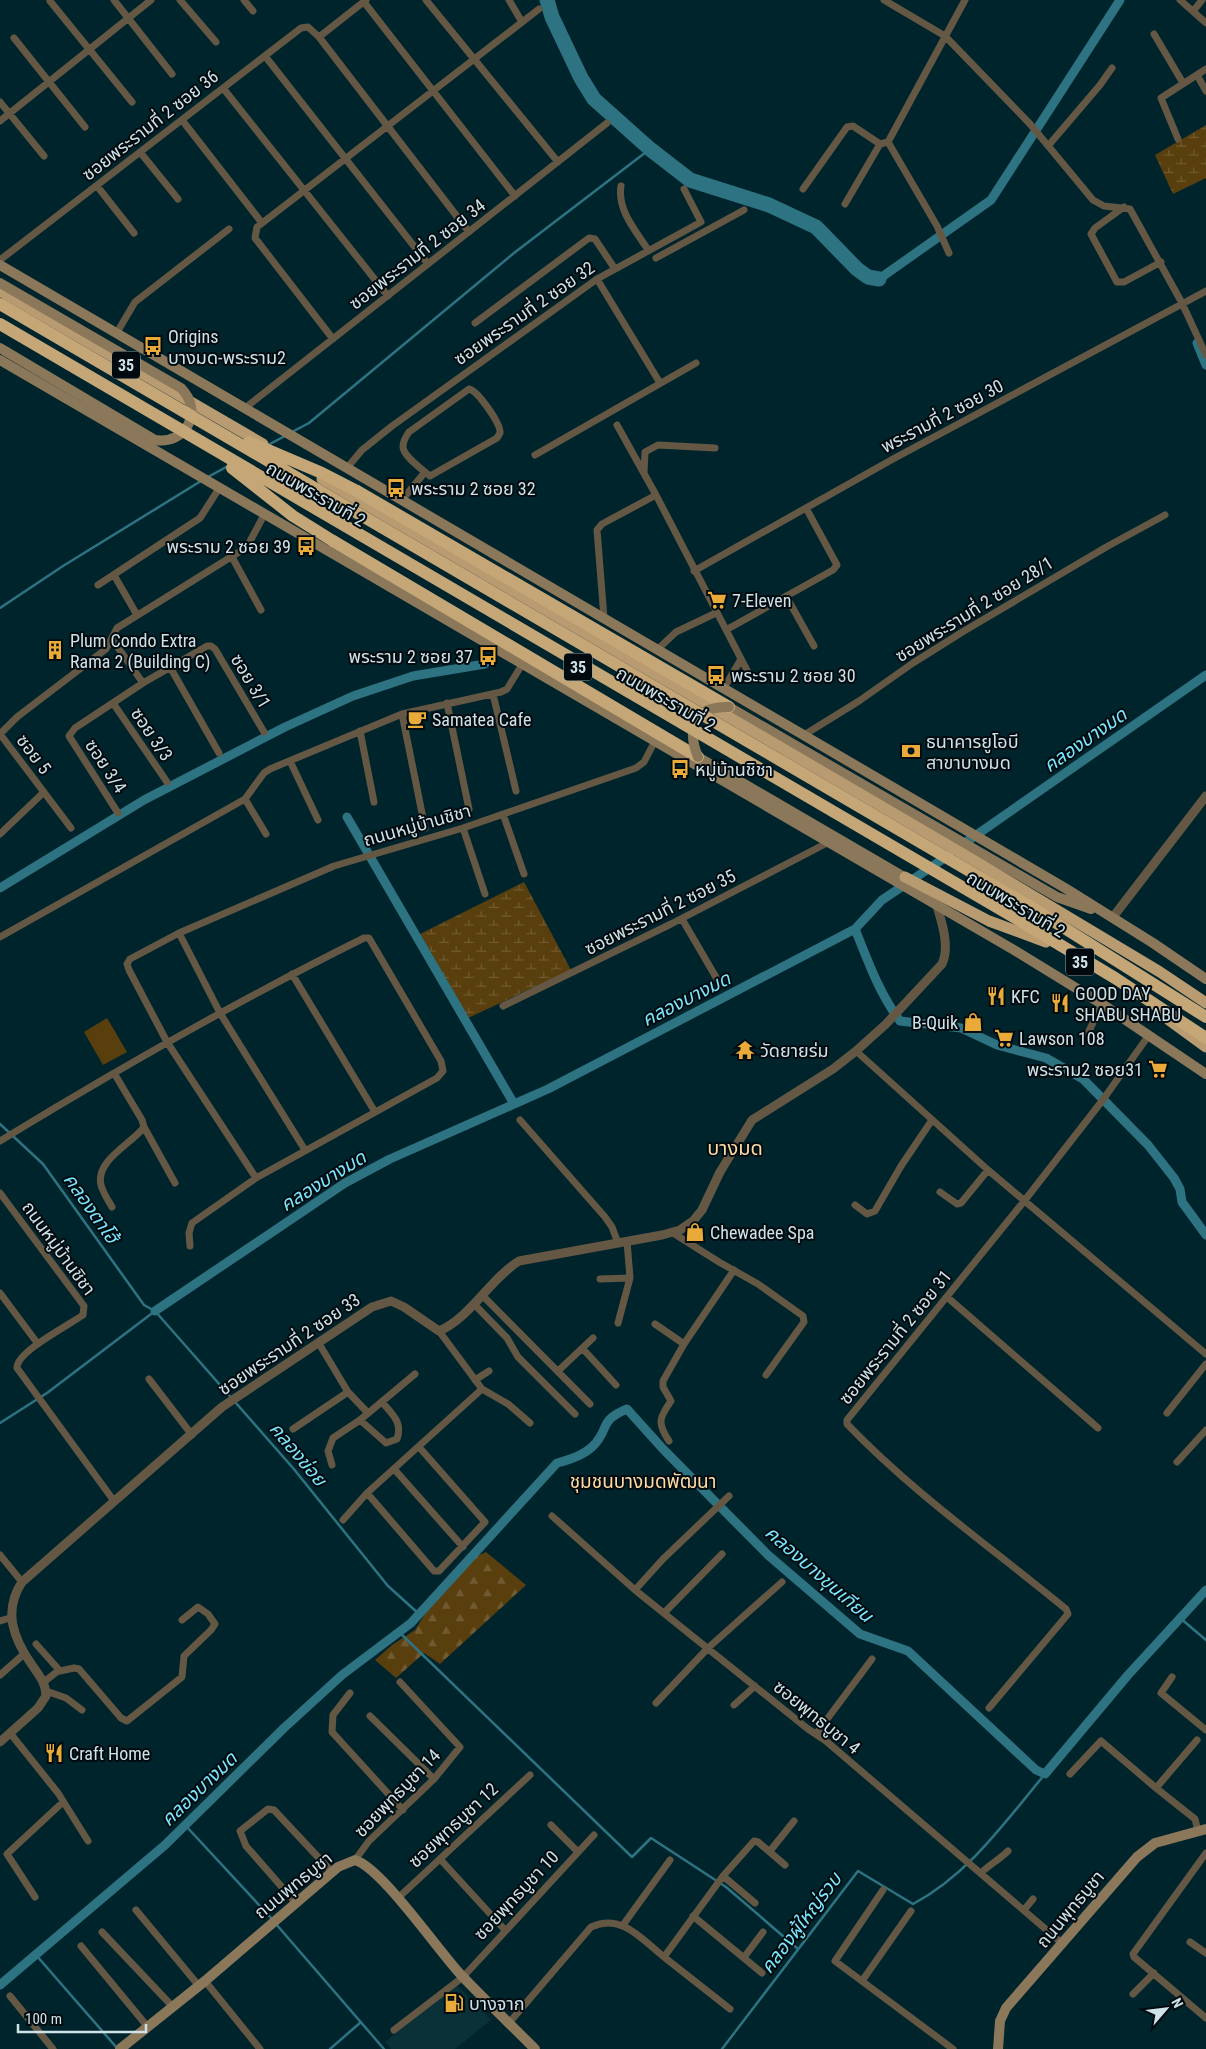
<svg xmlns="http://www.w3.org/2000/svg" width="1206" height="2049" viewBox="0 0 1206 2049" font-family="'Roboto Condensed','Noto Sans Thai',sans-serif">
<style>
.built{fill:#0a3038}
.green{fill:#5a3f0e}
.forest{fill:url(#forest-firs)}
.wetland{fill:url(#wetland-marsh)}
.lines{fill:none;stroke-linecap:round;stroke-linejoin:round}
.stream{stroke:#2d7382;stroke-width:2.5}
.canal{stroke:#2d7382;stroke-width:9}
.river{stroke:#2d7382;stroke-width:15}
.minor{stroke:#645845;stroke-width:7}
.tertiary{stroke:#645845;stroke-width:9}
.secondary{stroke:#8b7759;stroke-width:10}
.trunk{stroke:#b89b70;stroke-width:11}
.motorway{stroke:#c5a677;stroke-width:12}
.secondary-bridge{stroke:#8b7759;stroke-width:10}
.motorway-bridge{stroke:#c5a677;stroke-width:12}
.labels{text-anchor:middle;dominant-baseline:central;stroke-width:4;stroke-linejoin:round;paint-order:stroke}
.shield{fill:#010b0f;stroke:#91a2a6;stroke-width:1}
.shield-label{font-size:16px;font-weight:bold;fill:#cfe2e7}
.street-label{font-size:18px;fill:#cfe2e7;stroke:#010b0f}
.poi-label{font-size:18px;fill:#cfe2e7;stroke:#010b0f;text-anchor:start}
.water-label{font-size:19px;font-style:italic;fill:#7ce6fd;stroke:#010b0f}
.neighbourhood-label{font-size:19px;fill:#fedaa4;stroke:#010b0f}
.quarter-label{font-size:20px;fill:#fedaa4;stroke:#010b0f}
</style>
<defs>
<pattern id="forest-firs" width="22" height="20" patternUnits="userSpaceOnUse" patternTransform="scale(1.25)"><rect width="22" height="20" fill="#5a3f0e"/><path d="M5 1l3.5 6h-7zM16 11l3.5 6h-7z" fill="#715a31"/></pattern>
<pattern id="wetland-marsh" width="20" height="14" patternUnits="userSpaceOnUse" patternTransform="scale(1.25)"><rect width="20" height="14" fill="#5a3f0e"/><path d="M1 5h8M5 5V1M11 12h8M15 12V8" fill="none" stroke="#715a31"/></pattern>
</defs>
<rect width="100%" height="100%" fill="#00242c"/>
<path class="built" d="M457,1985L491,2020L455,2049H391L385,2042Z"/>
<path class="green" d="M107,1018L127,1052L103,1065L84,1032Z"/>
<path class="forest" d="M486,1552L526,1585L440,1664L424,1653L396,1678L375,1660L392,1645L415,1630L425,1614L477,1556Z"/>
<path class="wetland" d="M1206,125V178L1173,194L1155,155Z
M524,882L571,970L468,1018L420,934Z"/>
<g class="lines">
<path class="stream" d="M292,432L309,423L514,253L650,149
M268,445L285,436
M208,477L228,466
M0,608L63,566L201,481
M0,1124L43,1164L144,1305L155,1311L293,1468L388,1586L419,1614
M0,1423L47,1393L155,1311
M1180,1618L1206,1640
M399,1632L632,1857L651,1838L726,1887L798,1949
M185,1825L272,1919
M276,1924L384,2049
M36,1955L117,2048
M330,2049L361,2022
M722,2049L858,1871L913,1904C969,1874 1005,1822 1045,1774"/>
<path class="canal" d="M879,279L991,200L1120,0
M1197,343L1206,365
M347,817L514,1104
M959,847L1206,675
M0,888L144,800L285,727L353,696L413,676L485,664
M855,929C868,961 879,993 900,1021L961,1028L997,1045L1046,1058L1083,1079L1148,1145L1174,1178L1180,1189L1182,1202L1206,1235
M155,1311L345,1183L390,1159L548,1089L855,929L882,900L949,855
M0,1985L165,1845L284,1728L342,1675L411,1623L557,1463C569,1460 584,1455 593,1446C610,1429 598,1421 627,1409L663,1449L768,1555L860,1634L908,1651L1036,1770L1045,1774L1128,1675L1206,1590"/>
<path class="river" d="M547,0L552,17L581,78L594,99L650,149L690,180L769,205L816,227L857,269L868,277L879,279"/>
<path class="minor" d="M114,0L172,74
M180,0L216,42
M244,0L253,11
M426,0L558,162
M509,0L522,22
M884,0L945,36L1030,124L1093,200L1104,206L1130,209L1182,303L1206,355
M1180,0L1206,23
M50,1L132,102
M364,2L515,196
M1194,10L1202,0
M1154,34L1183,83
M319,37L366,0
M14,38L85,127
M265,56L428,264
M1197,75L1206,91
M223,88L388,296
M0,102L44,156
M182,120L262,223
M0,121L151,0
M1178,139L1161,98L1206,69
M888,142L937,226L949,253
M1048,146L1100,85L1112,68
M140,152L178,199
M97,186L134,233
M621,186C617,210 636,231 648,250
M803,189L847,127L853,126L880,144
M845,204L880,144L888,142L965,0
M1124,207L1095,228L1091,234L1117,282H1124L1161,262
M656,258L744,210
M0,260L301,28L308,27L319,37L469,232
M597,279L660,383
M475,323L589,238L595,239L615,269
M116,334L135,302L229,229
M333,339L255,238L257,227L539,9
M469,389C478,391 501,424 500,433L497,438L430,476C423,470 403,456 403,447C403,441 406,436 409,432Z
M245,408L607,123
M617,425L656,495L750,676
M535,455L696,363
M347,468L362,450L392,426L597,279L701,222L684,189
M644,473L645,452L658,445L715,448
M402,500L425,472
M232,557L261,610
M694,571L893,459L1206,291
M114,575L137,615
M98,585L200,518L220,487
M786,596L814,646
M604,618L597,530L602,524L656,495
M726,630L833,570L837,565L806,508
M112,639L143,683
M658,649L676,632L716,613
M170,667L219,753
M724,688L741,659
M493,694L516,791
M113,703L167,782
M447,703L469,809
M402,714L425,828
M360,731L374,802
M0,734L17,717L106,649L117,628L247,547L265,513
M0,734L71,828
M804,735L859,701L913,663L964,631L1108,546L1165,515
M290,761L318,820
M245,799L266,834
M118,813L69,736L75,728L143,683L207,646H211L215,649L264,732
M503,814L524,874
M463,828L485,894
M0,834L44,792
M682,919L717,979
M179,933L220,1013L305,1150
M0,937L245,799L264,773L270,769L402,714L501,692L507,689L523,663
M292,974L375,1112
M503,1006L671,924L829,842
M1088,1033L1102,1004
M856,1051L988,1170L1206,1354
M520,1120L605,1217L612,1227L618,1243
M144,1127L175,1183
M0,1141C118,1069 239,1000 364,938H369L441,1061L443,1071L437,1078L256,1178L192,1223L189,1233L190,1246
M256,1178L167,1042L129,970L127,964L130,959L179,933L334,866L463,828L636,768L644,762L655,741
M940,1192L957,1204L961,1203L988,1170
M0,1193L84,1306L83,1315C69,1325 16,1352 17,1368L114,1501
M855,1205L867,1214L875,1211L901,1166L932,1120
M112,1207C108,1200 103,1193 101,1185C95,1160 133,1143 144,1127L142,1120L114,1073
M673,1233L719,1262L758,1284L803,1316L804,1322L766,1375
M600,1279L630,1278
M0,1293L38,1344
M482,1295L590,1404
M947,1297L1098,1428
M474,1304L507,1338L518,1357L575,1414
M618,1323L630,1278L627,1241
M655,1324L684,1344
M318,1342L348,1392L368,1413
M583,1349L616,1385
M558,1371L593,1338
M149,1379L192,1435
M475,1380L489,1371
M482,1389L508,1404L530,1423
M1167,1413L1206,1364
M360,1420L386,1443L397,1439C403,1422 392,1414 382,1402
M293,1429L348,1392
M669,1441C657,1423 659,1418 671,1401L663,1387V1381L684,1344L734,1270
M1177,1462L1206,1430
M332,1465L328,1451L333,1438L360,1420L415,1374
M395,1470L463,1547
M367,1493L434,1571H439L485,1522L419,1447
M552,1516L635,1590L808,1729L826,1741L1063,1944
M343,1520L367,1493L482,1389L439,1331
M0,1555L22,1582
M635,1590L663,1559L729,1496
M665,1612L722,1554
M0,1621L10,1618
M36,1644L60,1671L74,1668L79,1669L121,1718L127,1721L182,1677L184,1656L211,1630L215,1624L208,1614L198,1607L182,1620
M0,1675L24,1654
M1172,1677L1161,1693L1206,1730
M44,1682L59,1670
M46,1691L66,1698L82,1710
M350,1693L333,1715L332,1732L403,1810
M656,1703L708,1648L782,1582
M734,1705L755,1686
M989,1708L1068,1614L1066,1609C992,1548 913,1493 847,1424V1420L1025,1200L1102,1101L1149,1035
M370,1716L434,1779
M10,1733L58,1793L88,1841
M816,1734L872,1659
M1197,1740L1156,1788L1195,1819L1198,1831
M1070,1774L1101,1741L1156,1788
M551,1825L577,1851
M770,1851L794,1821
M1206,1853L1133,1954L1134,1957L1206,2018
M440,1859L504,1929
M355,1860L369,1841L434,1779L460,1747L400,1682
M981,1873C990,1864 999,1860 1008,1851
M723,1876L755,1903
M883,1890L835,1961L953,2049
M35,1897L7,1854L63,1802
M398,1898L530,1775
M295,1902L246,1846L240,1831L268,1809L274,1810L332,1872
M136,1910L199,1986
M1024,1910L1033,1899
M693,1916L762,1973
M623,1925L670,1860
M102,1932L172,2006
M1190,1942L1206,1953
M81,1946L147,2026
M745,1956L763,1932
M664,1957L730,2009
M205,1981L260,2049
M862,1981L911,1911
M1133,1994L1154,1973
M10,1996L53,2049
M509,2023L591,1927C622,1913 641,1939 664,1957L723,1876L754,1841L758,1842L785,1865
M394,2030L463,1977L594,1835"/>
<path class="tertiary" d="M1113,917L1206,796
M0,1742L38,1708L46,1696C46,1683 39,1675 32,1665C13,1638 3,1611 22,1582L222,1407L372,1307L391,1301L404,1307L439,1331C470,1318 491,1278 519,1261L662,1235L680,1230L693,1221L702,1210L720,1172L752,1120L833,1069L856,1051L886,1024L942,964C950,947 942,923 937,906"/>
<path class="secondary" d="M0,265L1065,888L1153,943L1206,979
M0,360L1014,950L1102,1004L1206,1074
M729,707L1057,897L1091,909
M698,757L911,881
M120,2049L205,1981L338,1867L355,1860C382,1868 439,1952 462,1976C486,2001 511,2025 535,2049
M998,2049L1000,2021L1006,2008L1137,1857L1155,1843L1206,1829"/>
<path class="trunk" d="M0,291L263,444
M322,479L980,864L1160,972L1206,1003
M905,877L989,921L1046,942
M1169,1020L1206,1047"/>
<path class="motorway" d="M357,491L729,707
M333,541L698,757"/>
<path class="secondary-bridge" d="M0,283L181,388C204,411 186,445 155,440L0,348
M698,757C686,728 695,706 729,707"/>
<path class="motorway-bridge" d="M0,304L1031,907L1206,1017
M0,324L1022,922L1115,978L1206,1038
M249,442L322,473L357,491
M232,468L293,516L333,541"/>
</g>
<defs>
<g id="bus-bare" transform="scale(1.5)"><path d="M-5-6H5V4H4V6H2V4H-2V6H-4V4H-5ZM-3.5-4V0h7V-4ZM-3.5 1.2v1.5H-2V1.2ZM2 1.2v1.5H3.5V1.2Z" fill="#eaaa39" stroke="#010b0f" stroke-width="2.5" paint-order="stroke"/></g>
<g id="supermarket-bare" transform="scale(1.5)"><path d="M-6-5.5h2.5l.6 2H6L4.5 2H-2.5L-4.4-4H-6ZM-1.5 3.2a1.3 1.3 0 1 0 .1 0ZM3 3.2a1.3 1.3 0 1 0 .1 0Z" fill="#eaaa39" stroke="#010b0f" stroke-width="2.5" paint-order="stroke"/></g>
<g id="building-bare" transform="scale(1.5)"><path d="M-4-6H4V6H1V3H-1V6H-4ZM-2.5-4.3h1.7v1.8h-1.7ZM.8-4.3h1.7v1.8H.8ZM-2.5-1h1.7V.8h-1.7ZM.8-1h1.7V.8H.8Z" fill="#eaaa39" stroke="#010b0f" stroke-width="2.5" paint-order="stroke"/></g>
<g id="cafe-bare" transform="scale(1.5)"><path d="M-5.5-4.5H6V0H3Q3 3.5 0 3.5H-2.5Q-5.5 3.5-5.5 0ZM3-3.2v2h1.7v-2ZM-6 4.5H4V6H-6Z" fill="#eaaa39" stroke="#010b0f" stroke-width="2.5" paint-order="stroke"/></g>
<g id="bank-bare" transform="scale(1.5)"><path d="M-6-4H6V4H-6ZM0-2.3a2.3 2.3 0 1 0 0 4.6a2.3 2.3 0 1 0 0-4.6Z" fill="#eaaa39" stroke="#010b0f" stroke-width="2.5" paint-order="stroke"/></g>
<g id="restaurant-bare" transform="scale(1.5)"><path d="M-5-6h1v4h1v-4h1v4h1v-4h1v5L-1.5 .5V6h-2V.5L-5-1ZM5-6V6H3V1.5H1.5Q1.5-4 5-6Z" fill="#eaaa39" stroke="#010b0f" stroke-width="2.5" paint-order="stroke"/></g>
<g id="shop-bare" transform="scale(1.5)"><path d="M-5-2.5h2.3a2.7 3.5 0 0 1 5.4 0H5L5.5 6h-11ZM-1.5-2.5h3a1.5 2.3 0 0 0-3 0Z" fill="#eaaa39" stroke="#010b0f" stroke-width="2.5" paint-order="stroke"/></g>
<g id="temple-bare" transform="scale(1.5)"><path d="M0-6L5-2H3V0L6.5 2.5H4V6H1.5V3h-3V6H-4V2.5H-6.5L-3 0V-2H-5Z" fill="#eaaa39" stroke="#010b0f" stroke-width="2.5" paint-order="stroke"/></g>
<g id="fuel-bare" transform="scale(1.5)"><path d="M-5.5-6h7V0h2V4h1.3V-2.5L3-4.5l.8-.8L6-3V5H2.5V1h-1V6h-7ZM-4.2-4.7v3.2H.2V-4.7Z" fill="#eaaa39" stroke="#010b0f" stroke-width="2.5" paint-order="stroke"/></g>
</defs>
<g fill-rule="evenodd">
<use href="#bus-bare" x="153" y="346"/>
<use href="#bus-bare" x="396" y="488"/>
<use href="#bus-bare" x="306" y="546"/>
<use href="#supermarket-bare" x="717" y="600"/>
<use href="#building-bare" x="55" y="650"/>
<use href="#bus-bare" x="488" y="656"/>
<use href="#bus-bare" x="716" y="675"/>
<use href="#cafe-bare" x="417" y="719"/>
<use href="#bank-bare" x="911" y="751"/>
<use href="#bus-bare" x="680" y="769"/>
<use href="#restaurant-bare" x="996" y="996"/>
<use href="#restaurant-bare" x="1060" y="1003"/>
<use href="#shop-bare" x="973" y="1022"/>
<use href="#supermarket-bare" x="1004" y="1038"/>
<use href="#temple-bare" x="745" y="1050"/>
<use href="#supermarket-bare" x="1158" y="1069"/>
<use href="#shop-bare" x="695" y="1232"/>
<use href="#restaurant-bare" x="54" y="1753"/>
<use href="#fuel-bare" x="454" y="2003"/>
</g>
<g class="labels">
<g class="shield">
<rect x="112" y="351.5" width="28" height="27" rx="4"/>
<rect x="564" y="653.5" width="28" height="27" rx="4"/>
<rect x="1066" y="948.5" width="28" height="27" rx="4"/>
</g>
<g class="shield-label">
<text x="126" y="365">35</text>
<text x="578" y="667">35</text>
<text x="1080" y="962">35</text>
</g>
<g class="street-label">
<text transform="translate(150 125) rotate(-38)">ซอยพระรามที่ 2 ซอย 36</text>
<text transform="translate(417 254) rotate(-38)">ซอยพระรามที่ 2 ซอย 34</text>
<text transform="translate(524 313) rotate(-35)">ซอยพระรามที่ 2 ซอย 32</text>
<text transform="translate(942 416) rotate(-28)">พระรามที่ 2 ซอย 30</text>
<text transform="translate(316 494) rotate(30)">ถนนพระรามที่ 2</text>
<text transform="translate(974 609) rotate(-32)">ซอยพระรามที่ 2 ซอย 28/1</text>
<text transform="translate(251 681) rotate(59)">ซอย 3/1</text>
<text transform="translate(666 699) rotate(30)">ถนนพระรามที่ 2</text>
<text transform="translate(152 734) rotate(56)">ซอย 3/3</text>
<text transform="translate(34 754) rotate(53)">ซอย 5</text>
<text transform="translate(106 766) rotate(57)">ซอย 3/4</text>
<text transform="translate(417 825) rotate(-16)">ถนนหมู่บ้านชิชา</text>
<text transform="translate(1016 904) rotate(31)">ถนนพระรามที่ 2</text>
<text transform="translate(660 912) rotate(-27)">ซอยพระรามที่ 2 ซอย 35</text>
<text transform="translate(59 1248) rotate(54)">ถนนหมู่บ้านชิชา</text>
<text transform="translate(895 1337) rotate(-51)">ซอยพระรามที่ 2 ซอย 31</text>
<text transform="translate(289 1344) rotate(-34)">ซอยพระรามที่ 2 ซอย 33</text>
<text transform="translate(817 1717) rotate(39)">ซอยพุทธบูชา 4</text>
<text transform="translate(397 1793) rotate(-46)">ซอยพุทธบูชา 14</text>
<text transform="translate(453 1825) rotate(-43)">ซอยพุทธบูชา 12</text>
<text transform="translate(293 1885) rotate(-39)">ถนนพุทธบูชา</text>
<text transform="translate(516 1895) rotate(-47)">ซอยพุทธบูชา 10</text>
<text transform="translate(1070 1909) rotate(-50)">ถนนพุทธบูชา</text>
</g>
<g class="poi-label">
<text x="168" y="336">Origins<tspan x="168" dy="21">บางมด-พระราม2</tspan></text>
<text x="411" y="488">พระราม 2 ซอย 32</text>
<text x="291" y="546" text-anchor="end">พระราม 2 ซอย 39</text>
<text x="732" y="600">7-Eleven</text>
<text x="70" y="640">Plum Condo Extra<tspan x="70" dy="21">Rama 2 (Building C)</tspan></text>
<text x="473" y="656" text-anchor="end">พระราม 2 ซอย 37</text>
<text x="731" y="675">พระราม 2 ซอย 30</text>
<text x="432" y="719">Samatea Cafe</text>
<text x="926" y="741">ธนาคารยูโอบี<tspan x="926" dy="21">สาขาบางมด</tspan></text>
<text x="695" y="769">หมู่บ้านชิชา</text>
<text x="1075" y="993">GOOD DAY<tspan x="1075" dy="21">SHABU SHABU</tspan></text>
<text x="1011" y="996">KFC</text>
<text x="958" y="1022" text-anchor="end">B-Quik</text>
<text x="1019" y="1038">Lawson 108</text>
<text x="760" y="1050">วัดยายร่ม</text>
<text x="1143" y="1069" text-anchor="end">พระราม2 ซอย31</text>
<text x="710" y="1232">Chewadee Spa</text>
<text x="69" y="1753">Craft Home</text>
<text x="469" y="2003">บางจาก</text>
</g>
<g class="water-label">
<text transform="translate(1085 740) rotate(-35)">คลองบางมด</text>
<text transform="translate(686 999) rotate(-27)">คลองบางมด</text>
<text transform="translate(323 1181) rotate(-32)">คลองบางมด</text>
<text transform="translate(91 1208) rotate(55)">คลองตาโฮ้</text>
<text transform="translate(298 1454) rotate(50)">คลองข่อย</text>
<text transform="translate(819 1574) rotate(41)">คลองบางขุนเทียน</text>
<text transform="translate(199 1789) rotate(-44)">คลองบางมด</text>
<text transform="translate(801 1923) rotate(-53)">คลองผู้ใหญ่รวบ</text>
</g>
<g class="neighbourhood-label">
<text x="643" y="1481">ชุมชนบางมดพัฒนา</text>
</g>
<g class="quarter-label">
<text x="735" y="1148">บางมด</text>
</g>
</g>
<g transform="translate(1166 2009) rotate(62)" stroke="#010b0f" stroke-width="4" paint-order="stroke">
<path d="M0-4L9 19L0 12L-9 19Z" fill="#cfe2e7"/>
<text y="-8" font-size="14" font-weight="bold" text-anchor="middle" fill="#cfe2e7">N</text>
</g>
<path d="M18 2024v8h128v-8" fill="none" stroke="#cfe2e7" stroke-width="2.5"/>
<text x="25" y="2024" font-size="15" fill="#cfe2e7" stroke="#010b0f" stroke-width="4" paint-order="stroke">100 m</text>
</svg>
